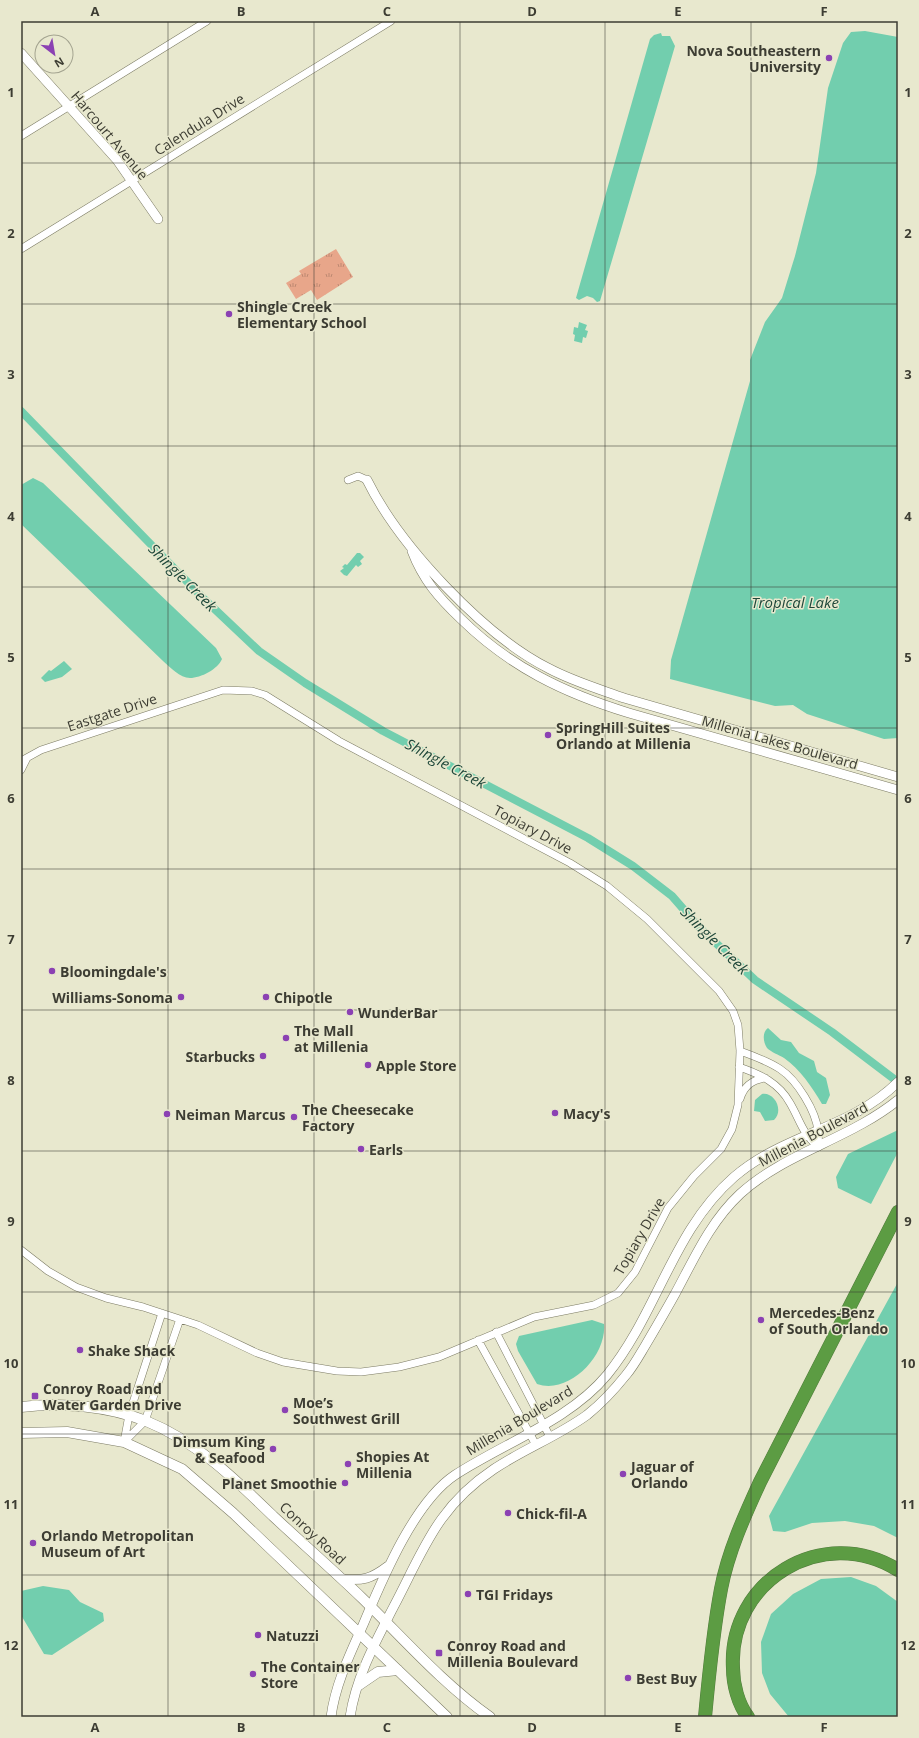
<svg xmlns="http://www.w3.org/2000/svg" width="919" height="1738" viewBox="0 0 919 1738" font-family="'Open Sans',sans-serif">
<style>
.park{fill:url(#park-tufts)}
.water{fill:#72ceae}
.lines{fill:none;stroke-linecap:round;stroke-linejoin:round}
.canal{stroke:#72ceae;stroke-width:8}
.minor-casing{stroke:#7c7b64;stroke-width:8}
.tertiary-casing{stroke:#7c7b64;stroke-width:10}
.secondary-casing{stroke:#7c7b64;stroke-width:11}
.motorway-casing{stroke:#517b3d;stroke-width:14}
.minor{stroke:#fff;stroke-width:7}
.tertiary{stroke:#fff;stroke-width:9}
.secondary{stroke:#fff;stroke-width:10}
.motorway{stroke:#5c9c43;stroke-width:13}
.grid{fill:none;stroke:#3d3d33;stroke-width:1;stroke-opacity:0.55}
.poi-dot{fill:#8b41b3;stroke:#e8e8ce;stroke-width:1.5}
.labels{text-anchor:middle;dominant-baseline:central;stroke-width:3;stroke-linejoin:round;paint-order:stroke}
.poi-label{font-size:14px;font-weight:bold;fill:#3d3d33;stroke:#e8e8ce;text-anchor:start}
.street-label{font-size:14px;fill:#3d3d33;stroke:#e8e8ce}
.water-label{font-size:15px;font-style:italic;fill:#1f483a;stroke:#e8e8ce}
.neatline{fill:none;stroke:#3d3d33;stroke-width:1.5}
.grid-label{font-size:13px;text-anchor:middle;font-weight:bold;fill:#3d3d33}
</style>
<defs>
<pattern id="park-tufts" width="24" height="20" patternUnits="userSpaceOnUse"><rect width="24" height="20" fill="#e8a68a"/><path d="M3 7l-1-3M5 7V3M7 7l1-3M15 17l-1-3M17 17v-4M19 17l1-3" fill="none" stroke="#bd8871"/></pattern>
</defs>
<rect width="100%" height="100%" fill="#e8e8ce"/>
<path class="park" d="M336,249L353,277L317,300L311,290L296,299L286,283L301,274L299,271Z"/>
<path class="water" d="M865,31L898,37V738L884,739L807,714L793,705L775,706L670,679L671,660L750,381V360L765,322L782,298L795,256L816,173L828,88L843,43L851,32Z
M661,33L662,36H670L675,46L600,301L597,302L593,298L587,296L579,300L576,298L650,39L654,35Z
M579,322L587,325L585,330L588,331L586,338L583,337L582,343L574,341L575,335L573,334L574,327L578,328Z
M33,478L43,483L216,648L222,659C218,669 201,678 190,678C180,678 170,667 163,661L21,524V485Z
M357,553H360L364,557L360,561L362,564L358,567L356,565L347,576L344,575L340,571L344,568L342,567L345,564L347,565Z
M64,661L72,669L62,677L45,682L41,678L49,670L51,671Z
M768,1028L781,1040L791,1042L799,1053L814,1061L817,1072L826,1078L830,1095L826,1104H822C812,1087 800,1069 784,1058C779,1055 771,1052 767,1048C763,1042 762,1032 768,1028Z
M762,1094C775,1092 784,1111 774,1120L765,1121L760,1112L754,1111L755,1100Z
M898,1130V1152L871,1204L838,1188L836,1177L848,1154Z
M898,1282V1538L874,1526L845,1521L812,1523L785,1532L773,1531L769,1516Z
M592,1320L604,1324C607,1356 569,1395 537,1384L518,1351L516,1344L519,1336Z
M851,1577L876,1586L898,1602V1717H789L770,1694L762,1673L761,1642L771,1614L793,1594L821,1579Z
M43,1586L69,1590L80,1602L103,1613L104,1621L52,1655L44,1654L21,1615V1591Z"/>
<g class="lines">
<path class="canal" d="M21,411L204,599L259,651L305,683L383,731L588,838L633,866L672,896L699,927L755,980L832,1032L898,1082"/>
<g class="minor-casing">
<path id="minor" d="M21,136L207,21
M21,249L391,21
M348,480L358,476L367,480
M21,761L41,750L223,690L252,691L265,695L339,741L570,863L607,886L647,919L719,991L733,1011L738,1025L740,1051L738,1105L732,1129L721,1149L694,1176L668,1208L635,1272L618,1293L594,1305L534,1317L439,1357L399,1367L361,1372L337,1371L283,1362L257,1353L198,1325L143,1307L106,1298L76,1287L48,1271L21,1250
M21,770L27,758
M740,1051C754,1056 768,1061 780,1069C797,1080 816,1111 818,1131C819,1136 818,1142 818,1147
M739,1067C760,1074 779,1083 790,1103C801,1122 801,1131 818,1147
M740,1099C744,1086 752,1080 765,1078
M496,1332L550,1437
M478,1340L536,1445
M124,1442L145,1421L180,1319
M124,1442L129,1415L162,1313"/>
</g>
<g class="tertiary-casing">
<path id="tertiary" d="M21,53L117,160L158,219
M367,480C399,545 483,635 548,668C572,681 599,689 624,698L898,777
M412,551C423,580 439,598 461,619C510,667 564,693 629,713L898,790
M342,1579C363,1581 371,1579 388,1566
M331,1717C335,1685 350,1654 363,1625C382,1580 414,1502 455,1475C504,1443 570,1420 607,1375C657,1314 673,1230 734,1177C785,1133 849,1130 898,1082
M350,1717C356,1677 376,1641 394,1606C424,1549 437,1507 494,1469C524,1449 558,1436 587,1415C602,1403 614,1390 626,1375C633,1367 639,1356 645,1346C655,1329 665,1312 675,1294C694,1259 710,1222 740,1194C786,1152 850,1139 898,1100"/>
</g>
<g class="secondary-casing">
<path id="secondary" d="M21,1407C61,1402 108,1406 146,1421C196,1441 235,1479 273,1516C303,1544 333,1570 362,1598C404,1639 442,1683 490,1717
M21,1433L67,1432L124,1442L182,1469L233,1513L447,1717
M359,1685L378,1672L398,1670"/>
</g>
<g class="motorway-casing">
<path id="motorway" d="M705,1717C709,1674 713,1631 721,1589C728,1552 744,1517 760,1482L898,1212
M748,1717C738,1704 733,1684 733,1668C728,1581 823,1523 898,1570"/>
</g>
<use href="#minor" class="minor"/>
<use href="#tertiary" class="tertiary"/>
<use href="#secondary" class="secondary"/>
<use href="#motorway" class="motorway"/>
</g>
<path class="grid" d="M168,21V1717M314,21V1717M460,21V1717M605,21V1717M751,21V1717M21,163H898M21,304H898M21,446H898M21,587H898M21,728H898M21,869H898M21,1010H898M21,1151H898M21,1292H898M21,1434H898M21,1575H898"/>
<g class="poi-dot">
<circle cx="829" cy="58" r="4"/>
<circle cx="229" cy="314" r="4"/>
<circle cx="548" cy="735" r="4"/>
<circle cx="52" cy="971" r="4"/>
<circle cx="181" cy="997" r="4"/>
<circle cx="266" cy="997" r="4"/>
<circle cx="350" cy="1012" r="4"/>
<circle cx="286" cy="1038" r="4"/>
<circle cx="263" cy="1056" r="4"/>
<circle cx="368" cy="1065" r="4"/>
<circle cx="555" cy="1113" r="4"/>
<circle cx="167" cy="1114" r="4"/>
<circle cx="294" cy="1117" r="4"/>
<circle cx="361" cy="1149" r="4"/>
<circle cx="761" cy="1320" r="4"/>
<circle cx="80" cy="1350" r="4"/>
<rect x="31" y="1392" width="8" height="8" rx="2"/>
<circle cx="285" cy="1410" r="4"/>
<circle cx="273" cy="1449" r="4"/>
<circle cx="348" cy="1464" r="4"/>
<circle cx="623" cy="1474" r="4"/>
<circle cx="345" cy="1483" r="4"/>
<circle cx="508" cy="1513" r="4"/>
<circle cx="33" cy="1543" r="4"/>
<circle cx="468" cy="1594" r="4"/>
<circle cx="258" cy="1635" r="4"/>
<rect x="435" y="1649" width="8" height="8" rx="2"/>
<circle cx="253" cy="1674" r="4"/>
<circle cx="628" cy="1678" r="4"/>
</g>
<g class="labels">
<g class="poi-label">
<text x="821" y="50" text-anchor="end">Nova Southeastern<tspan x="821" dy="16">University</tspan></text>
<text x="237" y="306">Shingle Creek<tspan x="237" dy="16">Elementary School</tspan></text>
<text x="556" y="727">SpringHill Suites<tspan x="556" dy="16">Orlando at Millenia</tspan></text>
<text x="60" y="971">Bloomingdale's</text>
<text x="173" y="997" text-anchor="end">Williams-Sonoma</text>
<text x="274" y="997">Chipotle</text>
<text x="358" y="1012">WunderBar</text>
<text x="294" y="1030">The Mall<tspan x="294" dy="16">at Millenia</tspan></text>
<text x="255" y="1056" text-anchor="end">Starbucks</text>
<text x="376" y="1065">Apple Store</text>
<text x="302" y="1109">The Cheesecake<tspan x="302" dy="16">Factory</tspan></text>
<text x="563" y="1113">Macy's</text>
<text x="175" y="1114">Neiman Marcus</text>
<text x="369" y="1149">Earls</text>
<text x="769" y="1312">Mercedes-Benz<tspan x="769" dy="16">of South Orlando</tspan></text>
<text x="88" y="1350">Shake Shack</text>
<text x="43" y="1388">Conroy Road and<tspan x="43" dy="16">Water Garden Drive</tspan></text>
<text x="293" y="1402">Moe’s<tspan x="293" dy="16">Southwest Grill</tspan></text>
<text x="265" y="1441" text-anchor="end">Dimsum King<tspan x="265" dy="16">&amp; Seafood</tspan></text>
<text x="356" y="1456">Shopies At<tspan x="356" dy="16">Millenia</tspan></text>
<text x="631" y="1466">Jaguar of<tspan x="631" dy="16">Orlando</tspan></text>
<text x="337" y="1483" text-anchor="end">Planet Smoothie</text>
<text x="516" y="1513">Chick-fil-A</text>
<text x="41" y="1535">Orlando Metropolitan<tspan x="41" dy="16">Museum of Art</tspan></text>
<text x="476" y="1594">TGI Fridays</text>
<text x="266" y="1635">Natuzzi</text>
<text x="447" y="1645">Conroy Road and<tspan x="447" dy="16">Millenia Boulevard</tspan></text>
<text x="261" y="1666">The Container<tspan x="261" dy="16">Store</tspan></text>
<text x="636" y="1678">Best Buy</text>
</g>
<g class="street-label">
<text transform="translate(199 124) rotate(-32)">Calendula Drive</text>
<text transform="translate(110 135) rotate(50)">Harcourt Avenue</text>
<text transform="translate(112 712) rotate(-18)">Eastgate Drive</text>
<text transform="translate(780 742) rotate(16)">Millenia Lakes Boulevard</text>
<text transform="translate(533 829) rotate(28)">Topiary Drive</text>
<text transform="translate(813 1134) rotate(-28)">Millenia Boulevard</text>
<text transform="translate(639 1236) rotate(-60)">Topiary Drive</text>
<text transform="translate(519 1420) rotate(-31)">Millenia Boulevard</text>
<text transform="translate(313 1533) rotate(43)">Conroy Road</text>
</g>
<g class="water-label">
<text transform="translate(183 577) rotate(45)">Shingle Creek</text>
<text x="795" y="602">Tropical Lake</text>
<text transform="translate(446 763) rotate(28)">Shingle Creek</text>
<text transform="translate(715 940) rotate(45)">Shingle Creek</text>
</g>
</g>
<rect width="919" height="1738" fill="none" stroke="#e8e8ce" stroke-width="44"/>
<g transform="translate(54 54) rotate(149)"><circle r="19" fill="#e8e8ce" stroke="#a4a490"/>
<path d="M0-3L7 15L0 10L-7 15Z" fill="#8b41b3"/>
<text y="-6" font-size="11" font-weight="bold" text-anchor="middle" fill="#3d3d33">N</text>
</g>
<rect x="22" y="22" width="875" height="1694" class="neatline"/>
<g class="grid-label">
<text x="95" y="16">A</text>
<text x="241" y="16">B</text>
<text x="387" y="16">C</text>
<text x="532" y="16">D</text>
<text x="678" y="16">E</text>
<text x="824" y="16">F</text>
<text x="11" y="97">1</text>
<text x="908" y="97">1</text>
<text x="11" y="238">2</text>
<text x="908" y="238">2</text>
<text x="11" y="379">3</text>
<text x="908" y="379">3</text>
<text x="11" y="521">4</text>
<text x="908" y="521">4</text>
<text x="11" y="662">5</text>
<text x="908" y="662">5</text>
<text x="11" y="803">6</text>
<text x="908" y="803">6</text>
<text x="11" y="944">7</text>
<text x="908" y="944">7</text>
<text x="11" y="1085">8</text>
<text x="908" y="1085">8</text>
<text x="11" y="1226">9</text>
<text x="908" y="1226">9</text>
<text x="11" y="1368">10</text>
<text x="908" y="1368">10</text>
<text x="11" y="1509">11</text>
<text x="908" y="1509">11</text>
<text x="11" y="1650">12</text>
<text x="908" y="1650">12</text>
<text x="95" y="1732">A</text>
<text x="241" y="1732">B</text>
<text x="387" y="1732">C</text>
<text x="532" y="1732">D</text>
<text x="678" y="1732">E</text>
<text x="824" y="1732">F</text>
</g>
</svg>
